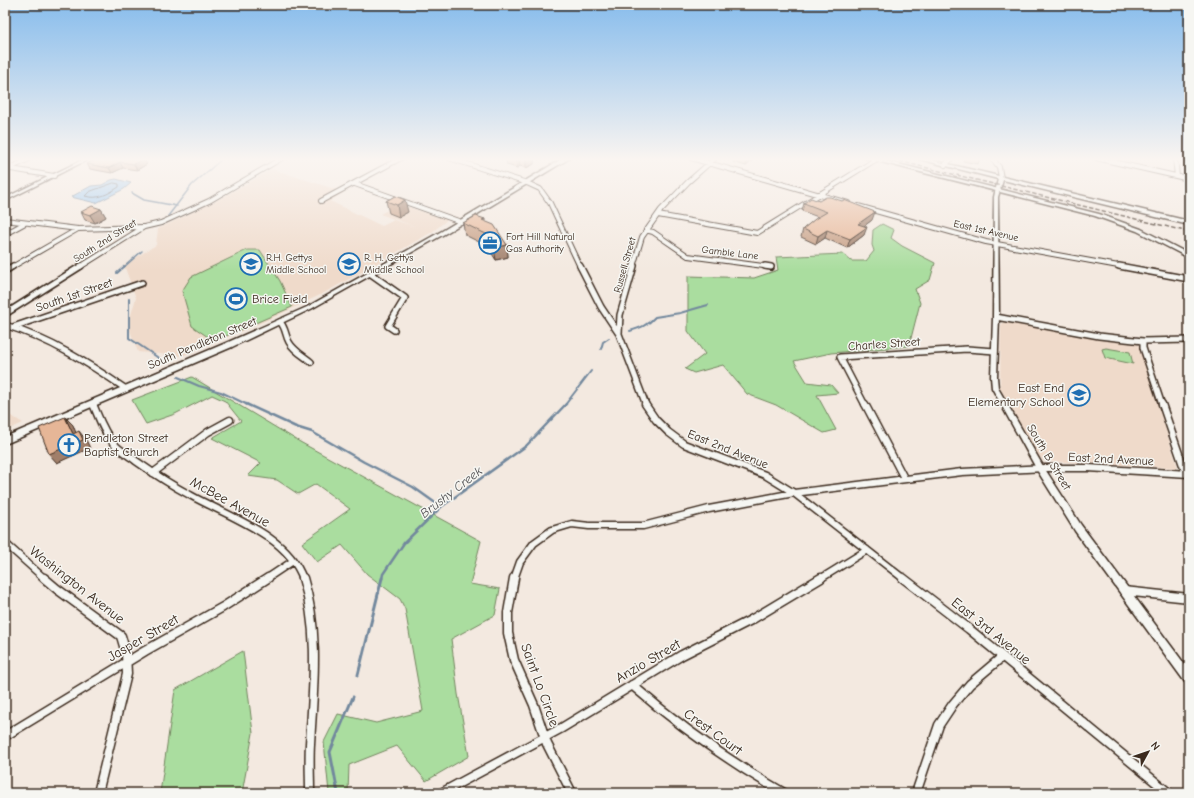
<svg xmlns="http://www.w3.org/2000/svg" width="1194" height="798" viewBox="0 0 1194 798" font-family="'Comic Neue',sans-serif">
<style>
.built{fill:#efdaca}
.green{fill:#aadd9f;stroke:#72845e}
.water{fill:#97c7f2;stroke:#72889d}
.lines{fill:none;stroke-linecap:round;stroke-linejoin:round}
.shore{stroke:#606973;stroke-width:1}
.stream-far3{stroke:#72889d;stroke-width:1.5}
.stream-far2{stroke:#72889d;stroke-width:2}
.stream-far1{stroke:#72889d;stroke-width:2.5}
.stream{stroke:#72889d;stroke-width:3}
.minor-far3-casing{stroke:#3b2a1e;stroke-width:6}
.minor-far2-casing{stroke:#3b2a1e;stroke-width:8}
.minor-far1-casing{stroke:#3b2a1e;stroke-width:9}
.minor-casing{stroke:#3b2a1e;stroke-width:11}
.tertiary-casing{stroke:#3b2a1e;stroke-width:3}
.secondary-casing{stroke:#3b2a1e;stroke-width:3}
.minor-far3{stroke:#f6f6f2;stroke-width:4}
.minor-far2{stroke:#f6f6f2;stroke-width:5}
.minor-far1{stroke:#f6f6f2;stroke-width:6}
.minor{stroke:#f6f6f2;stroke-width:8}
.tertiary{fill:#f6f6f2;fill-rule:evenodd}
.secondary{fill:#f6f6f2;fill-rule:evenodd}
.rail{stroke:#3b2a1e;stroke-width:1.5;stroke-dasharray:4.5 2;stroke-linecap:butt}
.wall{fill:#c69d82;stroke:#3b2a1e}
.shaded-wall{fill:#a17f6a;stroke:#3b2a1e}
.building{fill:#e6b697;stroke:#3b2a1e}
.labels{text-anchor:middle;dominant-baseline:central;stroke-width:3;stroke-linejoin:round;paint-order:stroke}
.far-street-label{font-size:10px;fill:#3b2a1e;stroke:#f6f6f2}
.far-poi-label{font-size:10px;fill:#3b2a1e;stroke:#f6f6f2;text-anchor:start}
.street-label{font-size:12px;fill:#3b2a1e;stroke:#f6f6f2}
.poi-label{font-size:12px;fill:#3b2a1e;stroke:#f6f6f2;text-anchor:start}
.water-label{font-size:13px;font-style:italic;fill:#525153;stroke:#f6f6f2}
.near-street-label{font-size:14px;fill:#3b2a1e;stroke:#f6f6f2}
</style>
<rect width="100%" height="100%" fill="#f3e9e0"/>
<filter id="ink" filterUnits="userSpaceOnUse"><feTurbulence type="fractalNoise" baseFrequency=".025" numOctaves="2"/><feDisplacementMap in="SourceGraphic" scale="8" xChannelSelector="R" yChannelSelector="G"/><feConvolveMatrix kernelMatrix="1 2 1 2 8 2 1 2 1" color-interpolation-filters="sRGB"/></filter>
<g filter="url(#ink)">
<path class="built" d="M272,169L344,192L330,201L382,226L394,220L416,227L380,214L399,204L447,220L432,232L378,263L322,294L272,318L182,356L138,352L128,325L136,298L124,265L156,245L158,229L218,200Z
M1004,321L1138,343L1178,468L1045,461L1039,457L1000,388L1001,326Z
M5,412L23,423L5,431Z"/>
<path class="green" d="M882,224L894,230L891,238L902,246L935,263L930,280L915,289L920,303L909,346L831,353L794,361L807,382L831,385L838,393L817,395L836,430L824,433L776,405L747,394L723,365L694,373L685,369L705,354L688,331V276L754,278L778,270L776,257L843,254L851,261H866L874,251L872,245L873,230Z
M247,250H260L280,281L292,307L226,336L216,339L208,337L192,326L182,291L191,277Z
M1106,348L1130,352L1133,364L1105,358L1102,349Z
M192,377L300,442L481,541L470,584L500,589L495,615L451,639L458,694L469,756L426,781L397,746L349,765L348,793H329L324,742L338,714L376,723L423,711L405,609L400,599L367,574L342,545L317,562L302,543L350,509L316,484L298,494L277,480L248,476L261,463L212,438L241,421L225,401L212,395L175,414L146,424L132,400Z
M243,651L253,733L242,793H160L175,690Z"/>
<path class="water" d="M116,179L131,183L124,189L96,203L71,197L91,186L102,185L111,180Z"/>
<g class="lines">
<path class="shore" d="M114,183L119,184V187C108,194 98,200 85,196L89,192Z"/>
<path class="stream-far3" d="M132,193L144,200L177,206
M168,216L192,185L223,158
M124,267L142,251"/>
<path class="stream-far2" d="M117,273L125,266
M129,299V338L163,361
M630,331C640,328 648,325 655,317L680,313L708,305
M601,349L603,342L609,338
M178,377L199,386L221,392L248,405
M565,405L591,371"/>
<path class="stream-far1" d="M246,404L296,427L312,432L364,462L413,487L441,507
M382,579L383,574L404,543L441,507L526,446L566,404"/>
<path class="stream" d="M358,675L382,578
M338,793L330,752L353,697"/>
<g class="minor-far3-casing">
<path id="minor-far3" d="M449,158L527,183L540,189L550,203L580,267
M691,158L848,203
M992,158L999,167L1001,178
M1096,158L1189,179
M1175,158L1177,176
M945,165L952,158
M5,168L54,176
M8,169L31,158
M355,184L461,222
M321,201L401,158
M858,206L986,242L1124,267
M658,215L757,233L875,160
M5,220L78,229L143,227
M646,230L653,232L688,256L771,267
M5,234L25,223
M12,267L78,229
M80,267L144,227L161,223L209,201L282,158
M633,267L642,237L661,210L688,182L715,158"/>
</g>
<g class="minor-far2-casing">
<path id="minor-far2" d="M580,266L601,307L619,334L646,405
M765,266L771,267
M1119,266L1189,279
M5,271L13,266
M371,274L405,298L388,326L394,330
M5,314L81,266
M996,317L1099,336L1143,341
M280,322C286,328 285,335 289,342C294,351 304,356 311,362
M5,325C50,339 88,363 126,389
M13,327L142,283
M619,333L620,315L634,266
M93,403L94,405
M865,405L840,357L967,349L995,351
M1162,405L1143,348V341L1189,340"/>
</g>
<g class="minor-far1-casing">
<path id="minor-far1" d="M93,404C99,418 104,433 114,444C120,451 129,455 136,461C153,473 171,485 190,495C227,516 288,535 303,579
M645,404L656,420L668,432L684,444L765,475L794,493L904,579
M865,404L904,478
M1162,404L1186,474
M153,473L208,432L230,420
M5,543L45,579
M266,579L293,561
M514,579L520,562L534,543L552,530L572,524L589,526H643L709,509L794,493L962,472L1045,468H1088L1189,474
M820,579L867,550"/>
</g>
<g class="minor-casing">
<path id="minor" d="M44,578L57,589L121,636L126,653L127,674L98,793
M303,578C320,633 313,688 310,744C309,760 310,777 310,793
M514,578L508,613V633L514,660L534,705L547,744L572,793
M903,578L969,629L1169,793
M1124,591L1189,598
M632,685C679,726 730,762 784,793
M5,736L145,651L223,607L268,578
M441,793L560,729L682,655L751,620L821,578
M916,793L939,725L953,704L970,684L1002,657"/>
</g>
<g class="tertiary-casing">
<path id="tertiary" d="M86,158H91L5,201V198Z
M915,158H923L1189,221V225L1003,180L998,197L999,317L997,377L998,388L1043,466L1081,525L1189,670V683L1185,682L1075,531L1037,470L992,388L991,377L993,317L994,197L998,179Z"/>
</g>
<g class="secondary-casing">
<path id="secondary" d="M563,158H570L446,233L311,309L232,347L5,444V437L226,343L307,307L442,231Z
M865,158H874L1099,214L1141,229L1189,254V258L1137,231L1095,216Z"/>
</g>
<use href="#minor-far3" class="minor-far3"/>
<use href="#minor-far2" class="minor-far2"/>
<use href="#minor-far1" class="minor-far1"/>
<use href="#minor" class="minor"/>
<use href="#tertiary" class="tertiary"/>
<use href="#secondary" class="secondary"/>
<path class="rail" d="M887,158L1189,232"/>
</g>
<path class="wall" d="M98,158L147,164L137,170L123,168L112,173L90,169L87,164Z
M506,158H534V164L526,168L520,166L517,168L507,165Z
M734,158H753L752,161L746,166L733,162Z
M964,158H980L978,164L963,161Z
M395,196L408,212L399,217L389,213L386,201Z
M819,201H842L872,220L864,226V235L847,248L825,238L816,244L801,237L803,229L818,217L802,211L804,203Z
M101,209L106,217L95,223L85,220L81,212Z
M485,219V221L507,245L508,257L496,260L487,246L465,235L463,223Z"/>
<path class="shaded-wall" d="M516,158H519L520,166L517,168Z
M526,158H534V164L526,168Z
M747,158H753L752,161L746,166Z
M144,159L147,164L137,170L134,164Z
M120,162L123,168L112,173L109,168Z
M405,200L408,212L399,217L397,205Z
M101,209L106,217L95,223L90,215Z
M875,212L872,220L856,232L858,224Z
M867,227L864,235L847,248L850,239Z
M827,230L825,238L816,244L818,236Z
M507,245L508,257L496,260L494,248Z
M65,417L73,425L79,441V431L86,440L90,448L57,463L49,454L73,434Z"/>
<path class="building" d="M98,158H139L144,159L134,164L120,162L109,168L87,164Z
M395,196L405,200L397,205L386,201Z
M826,197H830L842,201L844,200L875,212L858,224L867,227L850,239L827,230L818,236L803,229L815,219L827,212L804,203L811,198L819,201Z
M92,206L101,209L90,215L81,212Z
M476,216L485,219L482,220L494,225L507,245L494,248L486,234L463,223Z
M65,417L73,434L79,431L83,440L49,454L39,428Z"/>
</g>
<linearGradient id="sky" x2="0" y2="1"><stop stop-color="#87bcec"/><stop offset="0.59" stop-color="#faf5f1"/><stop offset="1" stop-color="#faf5f1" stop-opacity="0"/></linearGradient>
<rect width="1194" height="270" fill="url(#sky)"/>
<defs>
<g id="office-ring" transform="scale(1.15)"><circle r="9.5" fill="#f6f6f2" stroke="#1f6fb2" stroke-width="1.5"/><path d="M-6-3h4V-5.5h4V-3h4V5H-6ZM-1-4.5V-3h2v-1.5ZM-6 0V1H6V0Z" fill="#1f6fb2"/></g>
<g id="school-ring" transform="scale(1.15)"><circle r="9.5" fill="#f6f6f2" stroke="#1f6fb2" stroke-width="1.5"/><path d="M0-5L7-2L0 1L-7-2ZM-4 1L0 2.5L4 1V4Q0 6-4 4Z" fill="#1f6fb2"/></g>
<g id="stadium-ring" transform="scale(1.15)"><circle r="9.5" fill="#f6f6f2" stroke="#1f6fb2" stroke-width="1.5"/><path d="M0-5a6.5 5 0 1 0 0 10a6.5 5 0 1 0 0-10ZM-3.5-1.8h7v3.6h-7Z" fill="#1f6fb2"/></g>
<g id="church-ring" transform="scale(1.15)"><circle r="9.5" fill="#f6f6f2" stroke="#1f6fb2" stroke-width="1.5"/><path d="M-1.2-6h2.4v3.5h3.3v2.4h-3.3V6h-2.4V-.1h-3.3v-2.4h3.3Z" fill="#1f6fb2"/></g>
</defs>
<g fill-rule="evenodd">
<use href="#office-ring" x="490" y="243"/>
<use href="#school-ring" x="251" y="264"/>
<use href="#school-ring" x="349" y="264"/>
<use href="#stadium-ring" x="236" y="299"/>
<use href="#school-ring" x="1079" y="395"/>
<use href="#church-ring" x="69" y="445"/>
</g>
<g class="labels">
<g class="far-street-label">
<text transform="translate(986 231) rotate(13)">East 1st Avenue</text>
<text transform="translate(105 241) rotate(-32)">South 2nd Street</text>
<text transform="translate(730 253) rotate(7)">Gamble Lane</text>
<text transform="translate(625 265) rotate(-74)">Russell Street</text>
</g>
<g class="far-poi-label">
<text x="506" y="237">Fort Hill Natural<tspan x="506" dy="12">Gas Authority</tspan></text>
<text x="266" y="258">R.H. Gettys<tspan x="266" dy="12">Middle School</tspan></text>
<text x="364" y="258">R. H. Gettys<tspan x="364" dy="12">Middle School</tspan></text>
</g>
<g class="street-label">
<text transform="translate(74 295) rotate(-19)">South 1st Street</text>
<text transform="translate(202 343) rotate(-23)">South Pendleton Street</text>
<text transform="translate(884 344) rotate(-4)">Charles Street</text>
<text transform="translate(728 449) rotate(22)">East 2nd Avenue</text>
<text transform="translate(1049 457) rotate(59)">South B Street</text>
<text transform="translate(1111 459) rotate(3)">East 2nd Avenue</text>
</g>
<g class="poi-label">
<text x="252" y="299">Brice Field</text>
<text x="1064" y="388" text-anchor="end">East End<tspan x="1064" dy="14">Elementary School</tspan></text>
<text x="84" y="438">Pendleton Street<tspan x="84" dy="14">Baptist Church</tspan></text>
</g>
<g class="water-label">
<text transform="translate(451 492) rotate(-38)">Brushy Creek</text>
</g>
<g class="near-street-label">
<text transform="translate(230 502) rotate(29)">McBee Avenue</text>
<text transform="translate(77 585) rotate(38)">Washington Avenue</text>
<text transform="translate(991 631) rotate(39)">East 3rd Avenue</text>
<text transform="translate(143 638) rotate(-30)">Jasper Street</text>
<text transform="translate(648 661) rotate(-30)">Anzio Street</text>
<text transform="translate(540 685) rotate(70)">Saint Lo Circle</text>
<text transform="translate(713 732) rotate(36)">Crest Court</text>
</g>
</g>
<rect width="1194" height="798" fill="none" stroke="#f6f6f2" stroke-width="20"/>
<rect x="10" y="10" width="1174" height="778" fill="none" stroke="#3b2a1e" stroke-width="1.5" filter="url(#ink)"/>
<g transform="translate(1148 752) rotate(50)" stroke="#f6f6f2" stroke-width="3" paint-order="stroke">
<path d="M0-3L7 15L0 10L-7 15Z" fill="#3b2a1e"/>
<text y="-6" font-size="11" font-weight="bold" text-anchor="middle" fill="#3b2a1e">N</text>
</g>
</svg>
